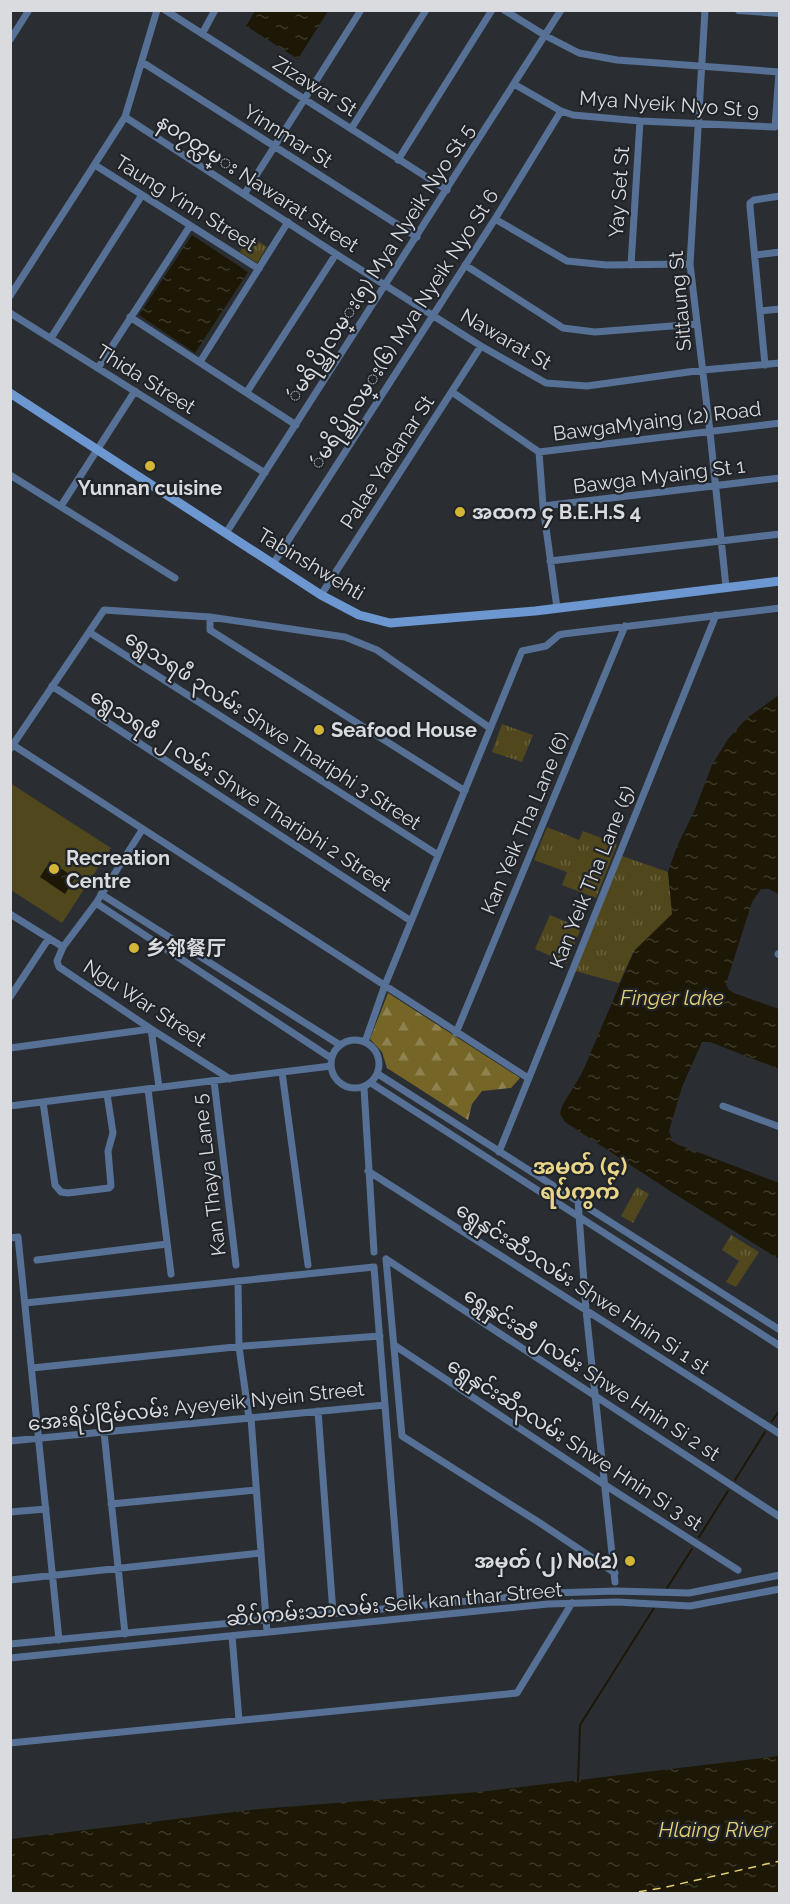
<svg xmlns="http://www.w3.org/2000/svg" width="790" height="1904" viewBox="0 0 790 1904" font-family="Raleway,'Noto Sans SC','Noto Sans Myanmar',sans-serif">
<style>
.grass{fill:url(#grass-tufts)}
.forest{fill:url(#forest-firs)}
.pitch{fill:#51471c}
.water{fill:url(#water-ripples)}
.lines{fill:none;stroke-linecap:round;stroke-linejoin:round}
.stream{stroke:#1c1805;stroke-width:2}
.ferry{stroke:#e4ce74;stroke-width:1.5;stroke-dasharray:8 6;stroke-linecap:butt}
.minor{stroke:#567195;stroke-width:7}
.tertiary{stroke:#567195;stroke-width:8}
.secondary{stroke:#6c97d0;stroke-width:9}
.poi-dot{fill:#d3b635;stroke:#202429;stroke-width:2}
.labels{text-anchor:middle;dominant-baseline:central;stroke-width:4.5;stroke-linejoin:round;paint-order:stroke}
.street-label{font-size:20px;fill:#d9dbde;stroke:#202429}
.poi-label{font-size:20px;font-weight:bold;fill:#d9dbde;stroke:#202429;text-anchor:start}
.water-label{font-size:21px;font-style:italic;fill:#e4ce74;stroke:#202429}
.quarter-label{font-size:22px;font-weight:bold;fill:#e9d588;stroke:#202429}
</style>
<defs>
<pattern id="grass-tufts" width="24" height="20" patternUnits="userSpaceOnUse" patternTransform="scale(1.5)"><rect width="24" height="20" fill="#51471c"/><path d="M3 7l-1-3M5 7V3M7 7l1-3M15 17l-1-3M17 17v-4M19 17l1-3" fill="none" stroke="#69613d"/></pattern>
<pattern id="forest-firs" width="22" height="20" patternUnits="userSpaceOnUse" patternTransform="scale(1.5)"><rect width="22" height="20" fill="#756628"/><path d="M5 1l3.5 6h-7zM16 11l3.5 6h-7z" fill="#8e8251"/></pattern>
<pattern id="water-ripples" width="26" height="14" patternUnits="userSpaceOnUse" patternTransform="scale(1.5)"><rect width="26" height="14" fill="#1c1805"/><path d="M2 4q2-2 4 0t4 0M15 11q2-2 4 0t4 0" fill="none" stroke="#3c3929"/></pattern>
</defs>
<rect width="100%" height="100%" fill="#2a2e33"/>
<path class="grass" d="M250,236L267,247L257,263L240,252Z
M502,724L533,735L522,762L492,752Z
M547,827L579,840L583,831L617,844L596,898L562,885L567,872L534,860Z
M622,856L668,872L673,914L634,951L619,983L575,971Z
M550,915L581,928L567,963L535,949Z
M637,1187L649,1194L633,1223L621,1216Z
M731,1235L759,1252L736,1287L726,1282L739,1261L722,1250Z"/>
<path class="forest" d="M388,993L520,1078L511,1088L482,1091L472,1104L468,1120L387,1068L382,1052L370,1039Z"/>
<path class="pitch" d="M10,783L111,848L62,923L11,890Z"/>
<path class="water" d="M255,11V10L328,11L298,59L246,26Z
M192,235L248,272L195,353L139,315Z
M779,695V894L769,889H761L752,902L726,984L729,990L734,993L779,1009V1069L710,1042H702L682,1087L669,1131L673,1142L679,1145L779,1183V1259L670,1191L565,1122L560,1114L562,1106L582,1073L634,951L672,914L668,872L677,846L694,812L712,765L728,739L747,718Z
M50,861L75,878L65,894L40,877Z
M779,1756V1893H11V1839L259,1809L479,1792Z"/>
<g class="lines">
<path class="stream" d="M772,1421L780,1410
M735,1480L765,1432
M699,1537L728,1491
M667,1588L692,1549
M578,1782L580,1725L654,1608"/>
<path class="ferry" d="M625,1894L662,1888L780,1861"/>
<path class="minor" d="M165,10L447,190
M504,10L546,36L579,53L617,60L780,72
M705,10L690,264L710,432L726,587
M202,34L215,10
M10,40L29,10
M142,62L417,237
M514,84L561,111L573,115L640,121L775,127L779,72
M125,117L336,254L481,346L546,383L587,386L703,370L780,363
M351,129L426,10
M398,160L492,10
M95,165L259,269
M245,193L361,10
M495,219L567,261L606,265L690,264
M755,255L780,252
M465,265L563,328L595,332L697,324
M631,265L640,121
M10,296L125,117L157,10
M760,311L780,309
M10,313L265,473
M130,317L296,425
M51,338L142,195
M200,362L288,222
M765,365L750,207V203L754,200L780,196
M98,368L190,226
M247,392L336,254
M452,392L539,452L543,506L557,608
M539,452L780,423
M10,475L175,578
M61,506L135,391
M543,506L780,478
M226,533L561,10
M550,561L780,534
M273,564L495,219L561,111
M321,595L481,346
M210,617V630L465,791
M89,632L438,855
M52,686L411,921
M13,745L528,1078
M10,749L104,610L210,617L345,637L377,650L490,728
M142,830L96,903L63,947L57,961L59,967L151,1029L230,1079
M101,894L340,1045
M96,903L331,1058
M10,914L63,947
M778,954L780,955
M10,997L49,938
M456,1033L625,626
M331 1064a24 24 0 1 1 48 0a24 24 0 1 1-48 0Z
M365,1042L385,985L522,651L546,646L559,635L563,634L780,608
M10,1048L151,1029L159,1087
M282,1072L308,1265
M378,1074L780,1330
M214,1081L236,1265
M371,1083L780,1346
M364,1088L374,1252
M148,1089L171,1274
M43,1102L55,1185L61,1192L68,1193L109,1188L111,1186L108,1151L113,1133L107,1094
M10,1106L331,1066
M723,1106L780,1127
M499,1152L716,615
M368,1171L780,1434
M578,1201L586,1310L615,1582
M10,1238L18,1237L59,1640
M386,1259L780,1517
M386,1259L402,1436L540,1523L615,1573
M37,1260L167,1244
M238,1281L239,1347L249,1418
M25,1303L374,1267L401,1607
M394,1345L605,1485L738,1570
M32,1368L244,1346L380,1336
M318,1411L333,1613
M251,1418L267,1632
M104,1432L125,1634
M10,1441L385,1405
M111,1504L256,1490
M10,1512L46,1509
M10,1580L261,1553
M232,1636L239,1720
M10,1644L552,1593L616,1591L689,1593L780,1575
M10,1658L548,1604L617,1602L690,1606L780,1589
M10,1743L517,1693L572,1603"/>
<path class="tertiary" d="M739,10L780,13"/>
<path class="secondary" d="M10,393L321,595L359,615L390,623L535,611L780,581"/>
</g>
<g class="poi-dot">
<circle cx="150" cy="466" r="6"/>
<circle cx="460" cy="512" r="6"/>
<circle cx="319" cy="730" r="6"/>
<circle cx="54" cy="869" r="6"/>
<circle cx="134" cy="948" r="6"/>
<circle cx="630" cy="1561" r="6"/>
</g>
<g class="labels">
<g class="street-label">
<text transform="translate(315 86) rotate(32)">Zizawar St</text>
<text transform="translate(669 104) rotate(4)">Mya Nyeik Nyo St 9</text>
<text transform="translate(288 136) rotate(32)">Yinnmar St</text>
<text transform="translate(258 183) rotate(33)">နဝ၇တ္လမ္း Nawarat Street</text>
<text transform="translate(619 192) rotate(-86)">Yay Set St</text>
<text transform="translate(186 203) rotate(32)">Taung Yinn Street</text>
<text transform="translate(380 263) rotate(-57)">ဴမရိပ္ညိုလမ္း(၅) Mya Nyeik Nyo St 5</text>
<text transform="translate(680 301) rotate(-95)">Sittaung St</text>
<text transform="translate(404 329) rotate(-57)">ဴမရိပ္ညိုလမ္း(၆) Mya Nyeik Nyo St 6</text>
<text transform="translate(506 339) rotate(30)">Nawarat St</text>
<text transform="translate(146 379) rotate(32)">Thida Street</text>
<text transform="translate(657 421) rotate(-7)">BawgaMyaing (2) Road</text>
<text transform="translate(387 462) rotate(-57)">Palae Yadanar St</text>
<text transform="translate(659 476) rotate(-7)">Bawga Myaing St 1</text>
<text transform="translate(311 564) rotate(31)">Tabinshwehti</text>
<text transform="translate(273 730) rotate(33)">ရွေသရဖီ ၃လမ်း Shwe Thariphi 3 Street</text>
<text transform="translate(241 790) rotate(33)">ရွေသရဖီ ၂ လမ်း Shwe Thariphi 2 Street</text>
<text transform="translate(525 823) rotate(-67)">Kan Yeik Tha Lane (6)</text>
<text transform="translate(592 877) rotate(-68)">Kan Yeik Tha Lane (5)</text>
<text transform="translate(145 1003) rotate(33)">Ngu War Street</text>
<text transform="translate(209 1175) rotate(-97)">Kan Thaya Lane 5</text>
<text transform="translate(583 1288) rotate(33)">ရွေနှင်းဆီ၁လမ်း Shwe Hnin Si 1 st</text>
<text transform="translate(592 1374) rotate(33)">ရွေနှင်းဆီ၂လမ်း Shwe Hnin Si 2 st</text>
<text transform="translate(196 1406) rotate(-6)">အေးရိပ်ငြိမ်လမ်း Ayeyeik Nyein Street</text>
<text transform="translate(575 1444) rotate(33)">ရွေနှင်းဆီ၃လမ်း Shwe Hnin Si 3 st</text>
<text transform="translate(394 1604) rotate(-5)">ဆိပ်ကမ်းသာလမ်း Seik kan thar Street</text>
</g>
<g class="poi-label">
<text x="150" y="488" text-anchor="middle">Yunnan cuisine</text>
<text x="472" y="512">အထက ၄ B.E.H.S 4</text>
<text x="331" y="730">Seafood House</text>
<text x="66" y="858">Recreation<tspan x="66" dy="23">Centre</tspan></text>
<text x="146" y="948">乡邻餐厅</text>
<text x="618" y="1561" text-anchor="end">အမှတ် (၂) No(2)</text>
</g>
<g class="water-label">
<text x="672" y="997">Finger lake</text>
<text x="715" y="1829">Hlaing River</text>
</g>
<g class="quarter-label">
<text x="580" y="1166">အမှတ် (၄)<tspan x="580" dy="25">ရပ်ကွက်</tspan></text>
</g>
</g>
<rect width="790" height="1904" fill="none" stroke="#d9dbde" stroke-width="24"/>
</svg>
